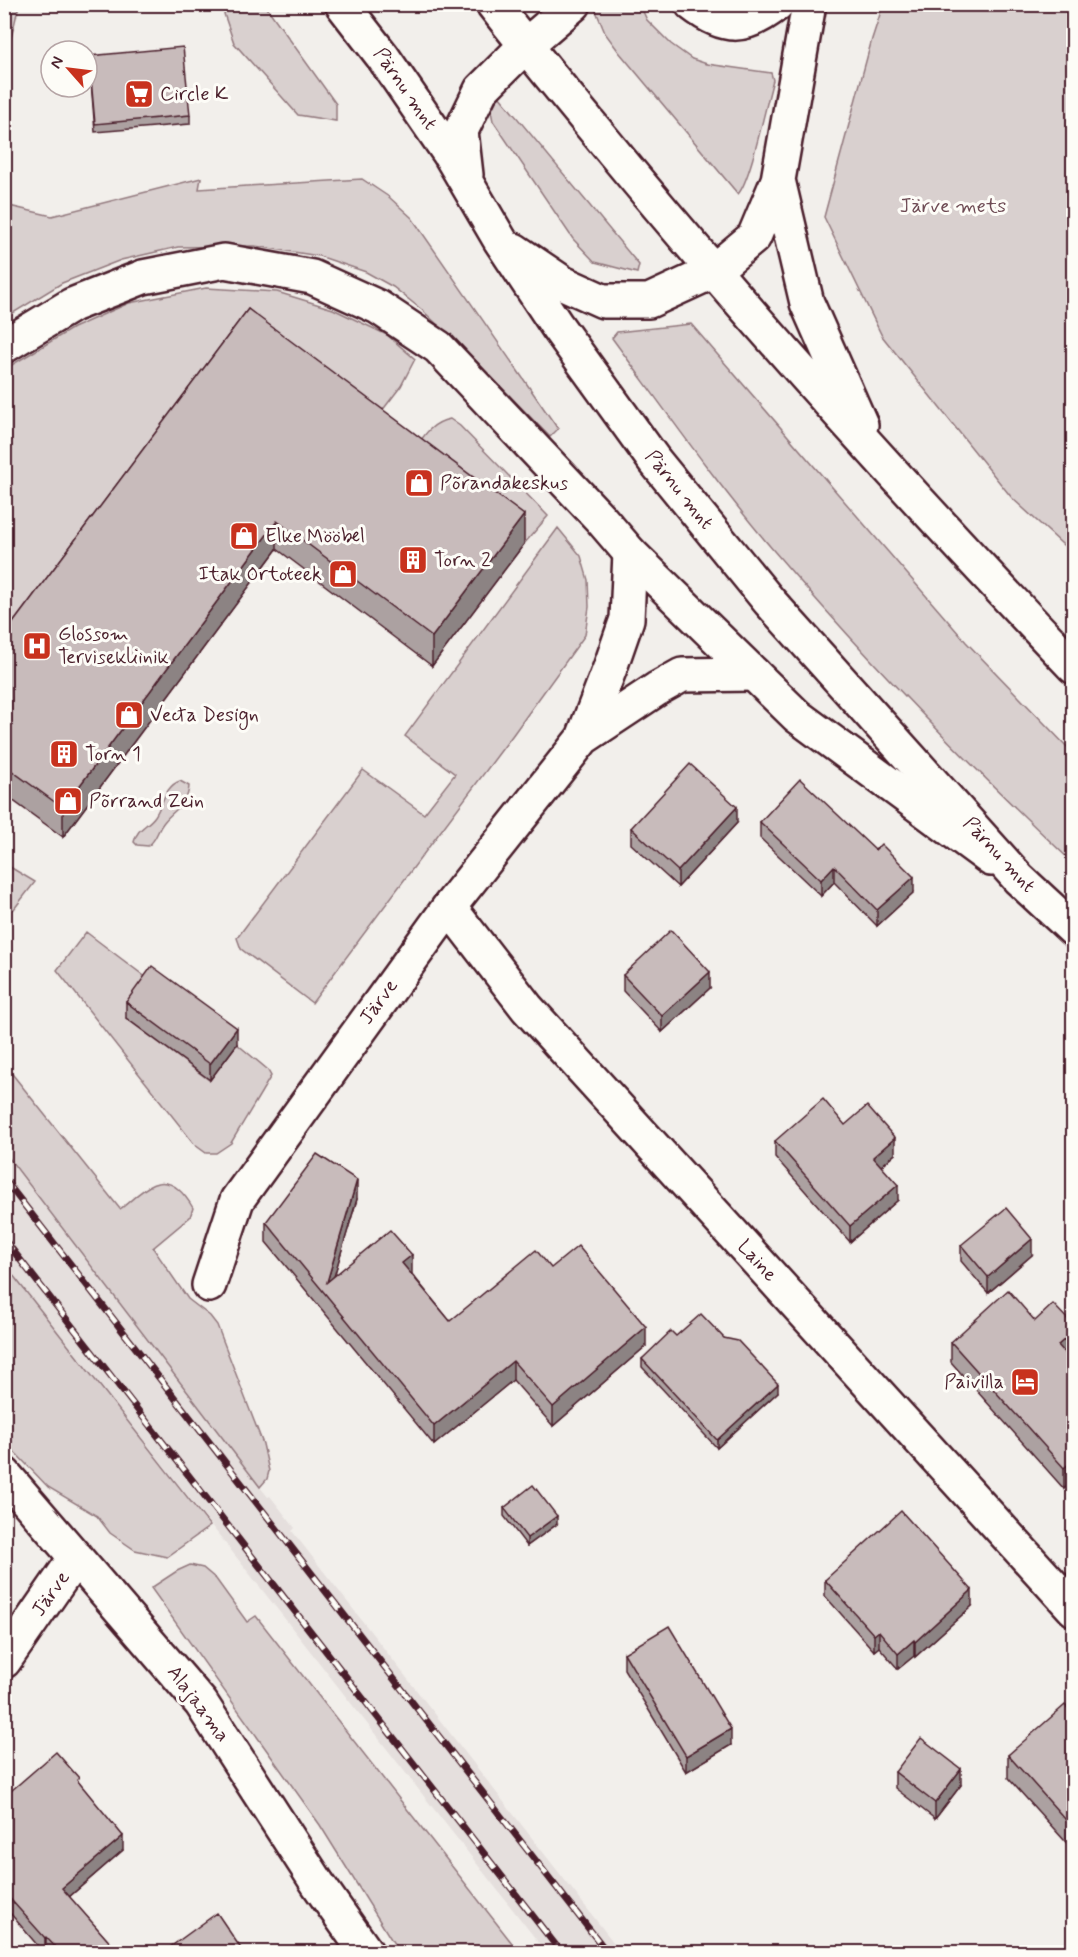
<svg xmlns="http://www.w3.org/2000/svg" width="1078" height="1957" viewBox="0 0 1078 1957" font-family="Mynerve,sans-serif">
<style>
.built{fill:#e5dfdd}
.green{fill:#d9d0cf;stroke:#92787d;stroke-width:1.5}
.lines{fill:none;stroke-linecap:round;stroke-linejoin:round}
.street-casing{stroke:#4a1f2b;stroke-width:38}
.primary-casing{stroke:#4a1f2b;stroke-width:38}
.highway-casing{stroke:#4a1f2b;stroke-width:38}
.street{stroke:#fdfcf7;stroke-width:33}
.primary{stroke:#fdfcf7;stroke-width:33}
.highway{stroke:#fdfcf7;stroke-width:33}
.rail-casing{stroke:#4a1f2b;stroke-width:7}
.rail{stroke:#fdfcf7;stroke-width:4.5;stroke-dasharray:14;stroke-linecap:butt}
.wall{fill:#aca1a1;stroke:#4a1f2b;stroke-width:1.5}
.shaded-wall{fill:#8c8383;stroke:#4a1f2b;stroke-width:1.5}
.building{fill:#c8bbbb;stroke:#4a1f2b;stroke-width:1.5}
.labels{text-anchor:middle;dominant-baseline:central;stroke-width:6;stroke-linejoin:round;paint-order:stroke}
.street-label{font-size:20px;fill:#4a1f2b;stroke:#fdfcf7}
.poi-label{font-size:20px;fill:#4a1f2b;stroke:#fdfcf7;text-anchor:start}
.park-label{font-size:20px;fill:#6e4b54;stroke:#fdfcf7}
</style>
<rect width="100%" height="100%" fill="#f2efeb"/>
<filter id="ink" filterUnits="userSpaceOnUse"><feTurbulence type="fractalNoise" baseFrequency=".0167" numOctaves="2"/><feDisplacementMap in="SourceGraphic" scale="12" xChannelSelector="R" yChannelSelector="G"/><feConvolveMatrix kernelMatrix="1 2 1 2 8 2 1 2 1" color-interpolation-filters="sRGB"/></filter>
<g filter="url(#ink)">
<path class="built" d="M4,1153L260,1487L268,1497L270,1496L295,1528L292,1531L621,1952H546L245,1568L5,1265Z"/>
<path class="green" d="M4,5H19L5,63L4,62Z
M221,5H265L336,104V121L298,115L234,43Z
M595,5H640L647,20L671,44L692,59L707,64L771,73L773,80C766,103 751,180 738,194L619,52L605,33L594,6Z
M883,5H1073V554L1012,498L882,336L824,217L872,39Z
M499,96L639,265L637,273L595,262L573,239L493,121L491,111Z
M201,178L199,189L362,179L389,197L412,218L558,429L550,437L473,358L422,310L393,287L366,272L319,256L255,246L178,247L121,260L62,283L5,318V205L52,216Z
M206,288L277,292L333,309L387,335L415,359L401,386L369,428L5,664V369L73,328L129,303Z
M691,324L966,642L1073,753V863C968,764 868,661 774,551C716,483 665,410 612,338L617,332Z
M450,419L460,426L548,516L524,544L409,458C421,441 428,423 450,419Z
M558,528L581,556L588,580L589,607L585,635L512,736L312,1003L241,949L237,938L363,770L424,814L455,774L405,736Z
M180,781L189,786C188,805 174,809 164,822C157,830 157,840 148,846L137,845L134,842C137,828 148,826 155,816C163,804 165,786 180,781Z
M5,864L35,882L14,909L8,910L5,907Z
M86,932L152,982L126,1018L209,1080L237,1044L267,1069L271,1076L231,1143L216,1153H206L195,1145L57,970Z
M5,1065L120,1209C137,1197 156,1170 178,1189C184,1194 189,1201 193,1208L190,1217L153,1248L188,1299L210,1316L217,1325L263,1444L269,1471L267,1479L260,1487L5,1153Z
M5,1265L210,1526L167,1557L135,1550L110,1533L97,1516L48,1487L5,1442Z
M190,1565L203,1568L216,1579L247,1622L256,1616L519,1952H399L320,1825L151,1588L177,1571Z"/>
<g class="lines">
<g class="street-casing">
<path id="street" d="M583,738L657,689L682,675L754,674
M449,907L527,1008L1074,1609
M209,1285L237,1200L449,907L583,738L610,668L627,619L630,553
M4,1474L201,1703L318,1884L366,1952
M4,1661L76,1557"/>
</g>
<g class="primary-casing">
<path id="primary" d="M4,346L72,305L143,277L224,261L312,277L378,307L438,347L600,518L630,553L797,716L991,859"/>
</g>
<g class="highway-casing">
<path id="highway" d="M342,4L383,57L449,153L500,240L557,326L654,460L769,601L1019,879L1074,930
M493,4C534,57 577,108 619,159C764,334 917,502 1074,667
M692,4C724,29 745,30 777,4
M466,175L461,131L481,90L525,46L574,4
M778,180L807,303L861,425
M514,250L563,283L603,301H649L712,272L754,237L778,180L809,4"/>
</g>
<use href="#street" class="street"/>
<use href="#primary" class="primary"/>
<use href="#highway" class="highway"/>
<g class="rail-casing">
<path id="rail" d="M4,1179L607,1952
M4,1239L561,1952"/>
</g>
<use href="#rail" class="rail"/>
</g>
<path class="wall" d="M89,56L190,115V124L95,132Z
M248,309L524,544L432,666L277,549L63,837L4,794V635Z
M760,822L914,892L877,926L834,882L821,896L760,838Z
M737,823L678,887L631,844V828Z
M623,975L710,988L662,1032L623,991Z
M126,1002L237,1044L210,1080L126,1018Z
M845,1125L895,1154L881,1166L898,1200L850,1242L775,1157V1141Z
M357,1199L334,1276L412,1274L450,1321L551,1268L646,1346L553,1426L513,1380L434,1445L266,1242V1222Z
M961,1245L1032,1255L988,1293L961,1261Z
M1035,1321L1074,1326V1351L1068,1357L1074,1363V1480L1064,1489L951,1362V1342Z
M676,1336L724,1338L778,1392L717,1448L642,1367V1359Z
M504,1508L557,1524L527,1546L504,1516Z
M825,1580L972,1606L915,1657L914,1656L898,1669L879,1647L874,1651L825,1596Z
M624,1653L731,1745L686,1772L624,1669Z
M1074,1715V1851L1008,1778V1755Z
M895,1772L961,1785L935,1819L895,1788Z
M79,1783L123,1850L69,1897L119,1953H44L4,1906V1797Z"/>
<path class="shaded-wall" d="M524,515V544L432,666V637Z
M277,521V549L63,837V808Z
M737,807V823L678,887V871Z
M834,866V882L821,896V880Z
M914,877V892L877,926V910Z
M710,972V988L662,1032V1016Z
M237,1028V1044L210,1080V1064Z
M895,1138V1154L873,1173V1157Z
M357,1180V1199L328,1297L327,1282Z
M898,1185V1200L850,1242V1226Z
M1032,1239V1255L988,1293V1277Z
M412,1255V1274L402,1283V1263Z
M646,1327V1346L553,1426V1407Z
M1074,1331V1351L1058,1366V1345Z
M513,1361V1380L434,1445V1426Z
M778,1384V1392L717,1448V1440Z
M1074,1459V1480L1064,1489V1468Z
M557,1516V1524L527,1546V1538Z
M972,1590V1606L915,1657V1642Z
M879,1631V1647L874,1651V1635Z
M914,1640V1656L898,1669V1654Z
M731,1729V1745L686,1772V1756Z
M961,1769V1785L935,1819V1803Z
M123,1836V1850L62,1903V1888Z
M46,1937V1952L45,1953V1938Z"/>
<path class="building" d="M183,47L190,115L95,124L89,56Z
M248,309L524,515L432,637L277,521L63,808L4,765V635Z
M690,764L737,807L678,871L631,828Z
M800,779L875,850L881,844L914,877L877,910L834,866L821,880L760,822Z
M671,930L710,972L662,1016L623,975Z
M152,966L237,1028L210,1064L126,1002Z
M823,1099L845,1125L867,1106L895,1138L873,1157L898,1185L850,1226L775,1141Z
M317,1154L357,1180L327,1282L390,1230L412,1255L402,1263L450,1321L536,1250L551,1268L578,1246L646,1327L553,1407L513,1361L434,1426L266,1222Z
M1006,1208L1032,1239L988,1277L961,1245Z
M1008,1290L1035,1321L1053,1304L1074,1326V1331L1058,1345L1074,1363V1459L1064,1468L951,1342Z
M701,1314L724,1338L738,1341L778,1384L717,1440L642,1359L671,1331L676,1336Z
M533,1485L557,1516L527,1538L504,1508Z
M901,1511L972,1590L915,1642L914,1640L898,1654L879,1631L874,1635L825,1580Z
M669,1626L731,1729L686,1756L624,1653Z
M1065,1705L1074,1715V1829L1008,1755Z
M921,1738L961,1769L935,1803L895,1772Z
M56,1752L79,1778L77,1780L123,1836L62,1888L119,1953H61L46,1937L45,1938L4,1892V1797Z
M217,1913L244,1953H162Z"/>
</g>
<defs>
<g id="supermarket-square" transform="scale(1.5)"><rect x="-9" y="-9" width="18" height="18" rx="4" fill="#c8321e" stroke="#fdfcf7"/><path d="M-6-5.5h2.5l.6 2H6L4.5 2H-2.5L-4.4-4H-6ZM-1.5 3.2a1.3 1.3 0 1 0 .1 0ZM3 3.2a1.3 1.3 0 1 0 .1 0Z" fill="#fff"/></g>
<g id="shop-square" transform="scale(1.5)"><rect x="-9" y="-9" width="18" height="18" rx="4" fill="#c8321e" stroke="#fdfcf7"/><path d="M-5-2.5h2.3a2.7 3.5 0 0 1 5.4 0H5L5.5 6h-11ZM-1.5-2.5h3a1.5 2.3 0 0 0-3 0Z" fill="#fff"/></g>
<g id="building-square" transform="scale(1.5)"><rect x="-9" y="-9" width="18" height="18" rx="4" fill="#c8321e" stroke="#fdfcf7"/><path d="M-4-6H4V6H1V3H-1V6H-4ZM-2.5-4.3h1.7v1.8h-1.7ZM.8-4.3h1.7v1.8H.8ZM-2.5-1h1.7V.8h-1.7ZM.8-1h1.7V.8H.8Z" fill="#fff"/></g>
<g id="hospital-square" transform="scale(1.5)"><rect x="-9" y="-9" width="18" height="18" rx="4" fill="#c8321e" stroke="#fdfcf7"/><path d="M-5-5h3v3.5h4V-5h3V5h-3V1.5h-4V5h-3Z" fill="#fff"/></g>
<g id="hotel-square" transform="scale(1.5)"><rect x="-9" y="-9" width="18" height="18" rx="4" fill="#c8321e" stroke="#fdfcf7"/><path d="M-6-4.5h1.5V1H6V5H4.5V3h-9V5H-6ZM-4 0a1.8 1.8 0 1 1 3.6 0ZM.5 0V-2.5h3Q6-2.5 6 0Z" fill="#fff"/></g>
</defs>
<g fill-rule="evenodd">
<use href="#supermarket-square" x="139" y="94"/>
<use href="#shop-square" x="419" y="483"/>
<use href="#shop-square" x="244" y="536"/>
<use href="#building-square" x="413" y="560"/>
<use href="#shop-square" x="343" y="574"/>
<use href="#hospital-square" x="37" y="646"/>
<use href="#shop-square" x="129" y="715"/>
<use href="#building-square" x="64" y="754"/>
<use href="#shop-square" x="68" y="801"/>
<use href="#hotel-square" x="1025" y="1382"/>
</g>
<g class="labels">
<g class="street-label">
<text transform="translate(405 89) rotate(55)">Pärnu mnt</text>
<text transform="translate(679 490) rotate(51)">Pärnu mnt</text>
<text transform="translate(999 855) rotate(47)">Pärnu mnt</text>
<text transform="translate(379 1002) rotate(-54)">Järve</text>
<text transform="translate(757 1261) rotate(48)">Laine</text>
<text transform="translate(51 1594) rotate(-55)">Järve</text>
<text transform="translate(198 1704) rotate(53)">Alajaama</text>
</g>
<g class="poi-label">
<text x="160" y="94">Circle K</text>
<text x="440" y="483">Põrandakeskus</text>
<text x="265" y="536">Elke Mööbel</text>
<text x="434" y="560">Torn 2</text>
<text x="322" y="574" text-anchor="end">Itak Ortoteek</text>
<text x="58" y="634">Glossom<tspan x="58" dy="23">Tervisekliinik</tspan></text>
<text x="150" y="715">Vecta Design</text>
<text x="85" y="754">Torn 1</text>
<text x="89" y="801">Põrrand Zein</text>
<text x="1004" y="1382" text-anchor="end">Paivilla</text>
</g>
<g class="park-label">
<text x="953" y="206">Järve mets</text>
</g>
</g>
<rect width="1078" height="1957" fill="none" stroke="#fdfcf7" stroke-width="24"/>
<rect x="12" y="12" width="1054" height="1933" fill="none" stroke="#4a1f2b" stroke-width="2" filter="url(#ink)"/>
<g transform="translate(69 69) rotate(298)"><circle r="28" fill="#fdfcf7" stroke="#b5a4a5" stroke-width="1.5"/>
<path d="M0-4.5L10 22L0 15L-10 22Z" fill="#c8321e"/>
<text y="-9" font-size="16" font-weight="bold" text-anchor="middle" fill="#4a1f2b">N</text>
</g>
</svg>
